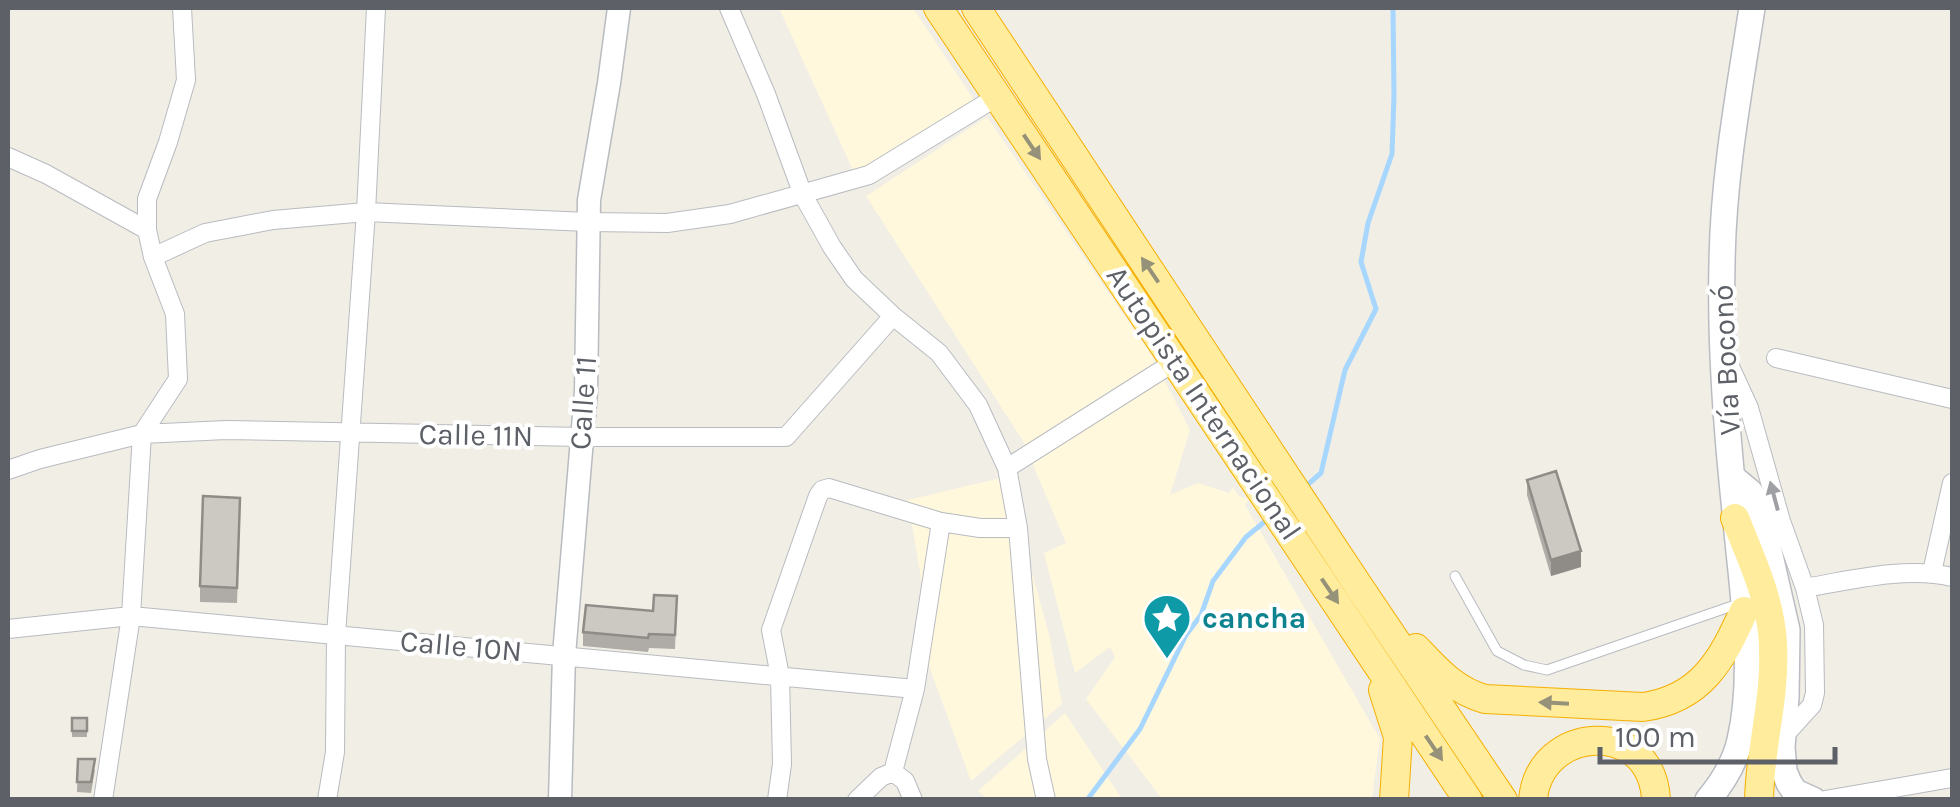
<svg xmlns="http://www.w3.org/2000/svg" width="1960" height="807" viewBox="0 0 1960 807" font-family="Karla,sans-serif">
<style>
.commercial{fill:#fff8dc}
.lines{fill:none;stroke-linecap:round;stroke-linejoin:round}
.stream{stroke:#a7d6ff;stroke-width:5}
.service-casing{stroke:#b8bbc0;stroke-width:11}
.minor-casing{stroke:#b8bbc0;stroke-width:20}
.tertiary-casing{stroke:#b8bbc0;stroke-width:25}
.secondary-casing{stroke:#b9bcc2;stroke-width:28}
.trunk-casing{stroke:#f6af00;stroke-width:30}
.service{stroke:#fff;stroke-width:9}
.minor{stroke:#fff;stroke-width:18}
.tertiary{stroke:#fff;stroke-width:22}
.secondary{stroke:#fff;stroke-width:25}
.trunk{stroke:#ffec9d;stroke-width:28}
.wall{fill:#afaca7}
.shaded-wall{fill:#8f8c88}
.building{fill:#ccc8c2;stroke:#8f8c88;stroke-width:2.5}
.oneway{fill:#96927a}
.oneway2{fill:#9ea0a4}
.labels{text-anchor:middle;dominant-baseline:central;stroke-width:8;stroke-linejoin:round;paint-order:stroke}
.street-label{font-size:30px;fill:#5d6167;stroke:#fff}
.culture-label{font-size:30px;font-weight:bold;fill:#0d838f;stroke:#fff;text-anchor:start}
</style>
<rect width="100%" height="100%" fill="#f1eee5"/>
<path class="commercial" d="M779,8H913L976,103L857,179Z
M987,117L1152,356L1190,430L1170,495L1198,483L1229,493L1233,487L1239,496L1249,499L1245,505L1380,739L1372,799H1162L1086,699L1115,657L1110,647L1075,673L1044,553L1066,543L1023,441L866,196Z
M1005,477L1049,634L1062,704L971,781L929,666L926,609L908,500Z
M1065,713L1122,799H987L978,791Z"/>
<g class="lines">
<path class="stream" d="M1306,486L1321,473L1345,370L1376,309L1361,262L1368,223L1392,154L1394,95L1393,8
M1087,800L1140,729L1186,635L1201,615L1213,581L1246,537L1268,519"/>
<g class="service-casing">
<path id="service" d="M1455,576L1497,651L1524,665L1547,670L1738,604"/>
</g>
<g class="minor-casing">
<path id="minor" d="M729,8L766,94L803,195L832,247L854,279L893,316L939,353L978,405L1007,468L1018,528L1037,759L1046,800
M8,157L46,174L147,230
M153,257L205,233L273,220L366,212L588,222L667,223L730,214L869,175L998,96
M1776,358L1952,399
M1727,360L1749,408L1781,521L1805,588L1814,625L1815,693L1812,705L1783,737
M1007,468L1176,361
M8,470L40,459L142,434L226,430L582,437H786L893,316
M1932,572L1952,483
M1805,588C1850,580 1908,566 1952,577
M8,629L131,616L915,689
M893,772L915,689L941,522
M893,772L905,781L913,800
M103,800L131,616L142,434L178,379L175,314L153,257L147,230V199L168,142L186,80L182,8
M327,800L335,752L336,635L366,212L376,8
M777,800L782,764L780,676L771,630L818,496L822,490L829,488L941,522L980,528H1018
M857,800L881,777L893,772
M1825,800L1952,778"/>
</g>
<g class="tertiary-casing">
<path id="tertiary" d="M560,800L564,655L586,391L589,200L609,83L619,8"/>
</g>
<g class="secondary-casing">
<path id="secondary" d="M1732,477L1750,492L1759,507L1787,630L1786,698L1782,747L1784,771L1789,783L1795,792L1813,800
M1708,800C1723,782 1735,763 1740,740C1756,671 1742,590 1736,521C1727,435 1720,349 1722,263C1723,178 1739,92 1752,8"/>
</g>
<g class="trunk-casing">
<path id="trunk" d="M938,8L1468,800
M976,8L1358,585L1503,800
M1735,518C1751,558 1771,600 1773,644C1776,697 1760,748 1759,800
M1416,648C1437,670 1455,691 1485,699L1643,707C1701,699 1722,660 1744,611
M1383,690L1398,737L1394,800
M1533,800C1539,725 1652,717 1656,800"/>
</g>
<use href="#service" class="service"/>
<use href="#minor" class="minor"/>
<use href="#tertiary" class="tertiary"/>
<use href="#secondary" class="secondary"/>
<use href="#trunk" class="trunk"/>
</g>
<path class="wall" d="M1527,480L1581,567L1551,576L1527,495Z
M240,513L237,603L200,602V586Z
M677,596L675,649L649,648L648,652L583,646V632L653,611Z
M72,718H87V737H72Z
M78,759L95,770L91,793L77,792Z"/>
<path class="shaded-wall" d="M1581,551V567L1551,576V560Z"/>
<path class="building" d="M1556,471L1581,551L1551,560L1527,480Z
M203,496L240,498L237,588L200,586Z
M654,595L677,596L675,635L649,634L648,638L583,632L586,605L653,611Z
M72,718H87V731H72Z
M78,759H95L91,782H77Z"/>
<defs><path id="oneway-solid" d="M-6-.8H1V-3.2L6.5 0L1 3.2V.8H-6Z" transform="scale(2.5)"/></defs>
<g class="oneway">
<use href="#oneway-solid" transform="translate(1032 147) rotate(56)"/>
<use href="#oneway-solid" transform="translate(1150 270) rotate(-124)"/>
<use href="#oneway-solid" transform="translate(1330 591) rotate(56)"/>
<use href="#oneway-solid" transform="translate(1554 703) rotate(-177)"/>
<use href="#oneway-solid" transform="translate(1434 748) rotate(56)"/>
</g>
<use class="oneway2" href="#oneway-solid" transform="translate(1774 496) rotate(-105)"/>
<defs>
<g id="sight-pin" transform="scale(2.5)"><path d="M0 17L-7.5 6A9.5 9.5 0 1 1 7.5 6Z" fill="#0f9aa8" stroke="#fff"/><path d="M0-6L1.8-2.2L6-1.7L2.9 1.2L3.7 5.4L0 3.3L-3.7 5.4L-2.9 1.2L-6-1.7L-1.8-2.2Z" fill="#fff"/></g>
</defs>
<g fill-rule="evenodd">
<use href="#sight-pin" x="1167" y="618"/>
</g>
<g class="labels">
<g class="street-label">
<text transform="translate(1726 360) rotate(-93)">Vía Boconó</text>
<text transform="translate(583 403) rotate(-86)">Calle 11</text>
<text transform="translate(1204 403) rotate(56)">Autopista Internacional</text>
<text transform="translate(476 435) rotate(1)">Calle 11N</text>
<text transform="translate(461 646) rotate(5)">Calle 10N</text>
</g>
<g class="culture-label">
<text x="1202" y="618">cancha</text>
</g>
</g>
<rect width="1960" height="807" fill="none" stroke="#5d6167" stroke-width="20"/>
<path d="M1600 747v15h235v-15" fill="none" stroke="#5d6167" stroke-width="5"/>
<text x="1615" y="747" font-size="30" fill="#5d6167" stroke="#ffffff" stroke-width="8" paint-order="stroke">100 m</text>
</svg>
